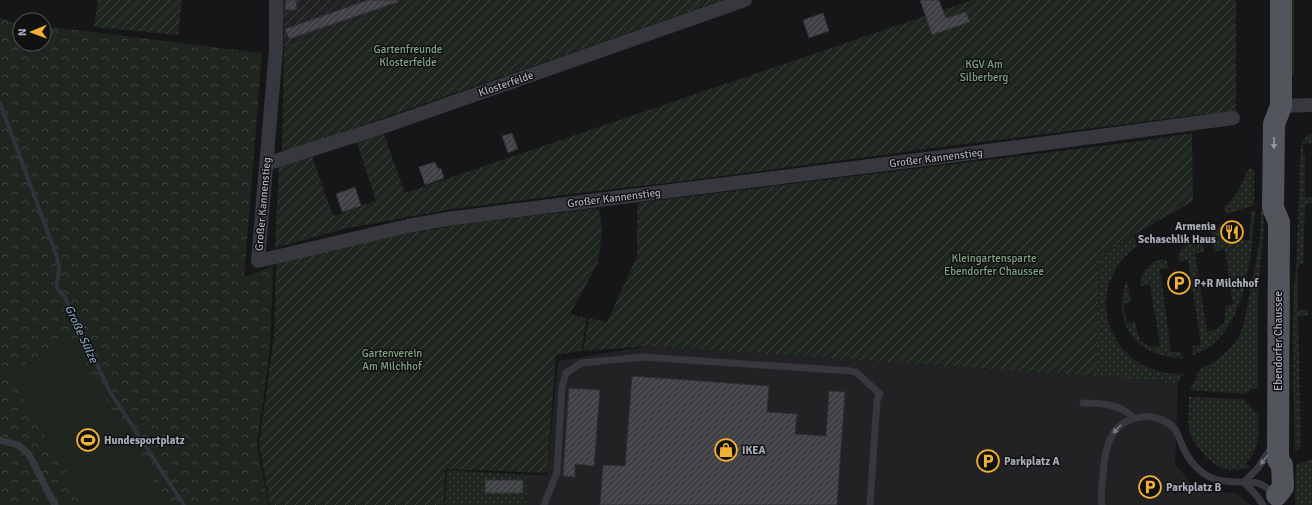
<svg xmlns="http://www.w3.org/2000/svg" width="1312" height="505" viewBox="0 0 1312 505" font-family="Signika,sans-serif">
<style>
.built{fill:#222225}
.industrial{fill:url(#industrial-furrows)}
.grass{fill:url(#grass-dots)}
.forest{fill:url(#forest-crowns)}
.garden{fill:url(#garden-furrows)}
.pitch{fill:#1e261f}
.lines{fill:none;stroke-linecap:round;stroke-linejoin:round}
.stream{stroke:#2c353c;stroke-width:4}
.building{fill:url(#building-hatch);stroke:#303034}
.service{stroke:#37383d;stroke-width:7}
.minor{stroke:#37383d;stroke-width:14}
.primary{stroke:#53555c;stroke-width:22}
.oneway{fill:#979ba6}
.oneway2{fill:#757881}
.labels{text-anchor:middle;dominant-baseline:central;stroke-width:3;stroke-linejoin:round;paint-order:stroke}
.park-label{font-size:11px;fill:#7fa381;stroke:#111113}
.street-label{font-size:11px;fill:#a8adb8;stroke:#111113}
.poi-label{font-size:11px;font-weight:bold;fill:#a8adb8;stroke:#111113;text-anchor:start}
.water-label{font-size:12px;font-style:italic;fill:#7f9bb3;stroke:#111113}
</style>
<defs>
<pattern id="industrial-furrows" width="10" height="10" patternUnits="userSpaceOnUse"><rect width="10" height="10" fill="#222225"/><path d="M-1 1l2-2M0 10L10 0M9 11l2-2" fill="none" stroke="#3f3f43"/></pattern>
<pattern id="grass-dots" width="8" height="8" patternUnits="userSpaceOnUse"><rect width="8" height="8" fill="#1e261f"/><path d="M2 2h.1M6 6h.1" fill="none" stroke="#3c433d" stroke-width="1.8" stroke-linecap="round"/></pattern>
<pattern id="forest-crowns" width="20" height="18" patternUnits="userSpaceOnUse"><rect width="20" height="18" fill="#1e261f"/><path d="M2 6a3 3 0 1 1 6 0M12 15a3 3 0 1 1 6 0" fill="none" stroke="#3c433d"/></pattern>
<pattern id="garden-furrows" width="10" height="10" patternUnits="userSpaceOnUse"><rect width="10" height="10" fill="#1e261f"/><path d="M-1 1l2-2M0 10L10 0M9 11l2-2" fill="none" stroke="#3c433d"/></pattern>
<pattern id="building-hatch" width="6" height="6" patternUnits="userSpaceOnUse"><rect width="6" height="6" fill="#404145"/><path d="M-1 1l2-2M0 6l6-6M5 7l2-2" fill="none" stroke="#595a5e"/></pattern>
</defs>
<rect width="100%" height="100%" fill="#161618"/>
<path class="built" d="M649,346L1097,376L1178,383L1175,464L1198,491L1236,493L1251,505H526L528,475H547L558,361Z"/>
<path class="industrial" d="M283,0H410L284,46Z"/>
<path class="grass" d="M1291,0H1294V75H1292Z
M1312,133V143L1303,144V154L1305,155V197L1312,198V203L1308,204L1305,206L1303,264L1299,265L1298,267V310H1309V315L1298,317L1301,447L1295,452L1293,368L1294,286L1297,258L1300,157C1301,145 1301,139 1312,133Z
M1248,169H1254V205L1227,214L1224,208L1239,190Z
M1251,211H1255C1252,256 1245,339 1193,355L1192,346L1201,345L1188,260L1179,262C1176,246 1190,243 1202,239L1204,252L1195,254L1207,331L1215,330L1224,323L1226,306L1233,304L1225,250L1215,251L1212,232L1223,223L1225,241L1249,240Z
M1261,211H1264V230L1258,289V389H1251L1246,394L1190,390L1200,369C1214,363 1226,354 1236,341C1245,327 1247,307 1250,290C1256,264 1261,238 1261,211Z
M1133,236L1138,245C1078,289 1108,376 1183,374L1178,383L1097,376L1099,255Z
M1162,259L1167,261L1168,268L1160,269L1171,352H1180L1183,358C1137,358 1110,323 1127,280L1131,302L1123,304L1127,323L1135,322L1140,341L1151,347L1160,346L1150,285L1141,286C1139,274 1151,261 1162,259Z
M1189,397L1244,399L1258,415C1258,432 1261,451 1246,462L1250,468C1242,469 1233,471 1225,469C1211,466 1191,442 1189,428C1187,418 1189,407 1189,397Z
M1312,459V505H1295L1296,465Z
M447,470L528,475L526,505H445Z"/>
<path class="forest" d="M0,18L12,22L20,23V44H44V26L262,53L244,277L273,266L270,349L257,445L269,505H168L70,338L9,374L86,505H0Z"/>
<path class="garden" d="M98,0H182L178,35L94,27Z
M410,0H723L282,153L284,46Z
M972,0H1236V112L1197,115L949,146L676,182L603,190L452,209L343,229L275,248L279,162L311,153L333,216L376,201L356,140L382,129L405,193Z
M1192,133L1193,201L1099,255L1097,376L649,346L583,351L589,318L607,322L637,256V203L1141,141Z
M599,208L602,231L598,263L570,314L587,318L581,351L556,355L547,473L445,469L444,505H270L259,445L274,336L276,263L390,236L465,224Z"/>
<path class="pitch" d="M70,338L168,505H86L9,374Z"/>
<g class="lines">
<path class="stream" d="M0,103L57,257C57,261 59,265 59,269C59,282 51,286 64,295L81,337L94,358L110,392L184,505"/>
</g>
<path class="building" d="M286,0H297L296,10H285Z
M368,0H397L398,2L289,39L285,29Z
M920,0H939L946,18L966,12L970,22L932,35Z
M823,13L829,31L809,38L803,20Z
M512,133L518,149L508,153L502,136Z
M435,162L438,169L441,168L444,178L425,185L419,167Z
M355,187L361,206L342,212L336,194Z
M632,376L769,386L767,412L797,414L795,434L826,436L829,391L845,392L837,505H600L603,465L625,466Z
M569,388L600,390L594,466L575,464V477L563,476Z
M485,480H523V493H485Z"/>
<g class="lines">
<path class="service" d="M1083,403C1101,403 1121,404 1134,418
M0,440L18,445L28,453L55,505
M1244,482L1258,468L1271,448
M1244,482L1257,496L1263,505
M544,505L557,472L562,387L566,373L581,363L643,357L851,371L857,373L880,394L877,400L870,505
M1102,505C1100,495 1102,485 1103,475C1105,448 1109,422 1141,417C1151,415 1164,419 1172,426C1178,431 1179,438 1182,445C1186,456 1196,469 1206,475C1217,482 1233,482 1245,482C1250,482 1256,482 1260,484C1266,486 1271,491 1275,494"/>
<path class="minor" d="M276,0V49L258,261L408,226L447,219L958,155L1233,118
M1281,106L1312,105
M266,164L391,124L745,0"/>
<path class="primary" d="M1277,495L1283,487L1282,465L1278,460L1279,222L1273,208L1274,124L1281,106V0"/>
</g>
<defs><path id="oneway-solid" d="M-6-.8H1V-3.2L6.5 0L1 3.2V.8H-6Z"/></defs>
<use class="oneway" href="#oneway-solid" transform="translate(1274 143) rotate(91)"/>
<g class="oneway2">
<use href="#oneway-solid" transform="translate(1117 429) rotate(134)"/>
<use href="#oneway-solid" transform="translate(1264 460) rotate(126)"/>
</g>
<defs>
<g id="restaurant-ring" transform="scale(1.15)"><circle r="9.5" fill="#111113" stroke="#f2b134" stroke-width="1.5"/><path d="M-5-6h1v4h1v-4h1v4h1v-4h1v5L-1.5 .5V6h-2V.5L-5-1ZM5-6V6H3V1.5H1.5Q1.5-4 5-6Z" fill="#f2b134"/></g>
<g id="parking-ring" transform="scale(1.15)"><circle r="9.5" fill="#111113" stroke="#f2b134" stroke-width="1.5"/><path d="M-3.5-5.5H1a3.5 3.5 0 0 1 0 7H-1V5.5H-3.5ZM-1-3.4V-.6H.8a1.4 1.4 0 0 0 0-2.8Z" fill="#f2b134"/></g>
<g id="stadium-ring" transform="scale(1.15)"><circle r="9.5" fill="#111113" stroke="#f2b134" stroke-width="1.5"/><path d="M0-5a6.5 5 0 1 0 0 10a6.5 5 0 1 0 0-10ZM-3.5-1.8h7v3.6h-7Z" fill="#f2b134"/></g>
<g id="shop-ring" transform="scale(1.15)"><circle r="9.5" fill="#111113" stroke="#f2b134" stroke-width="1.5"/><path d="M-5-2.5h2.3a2.7 3.5 0 0 1 5.4 0H5L5.5 6h-11ZM-1.5-2.5h3a1.5 2.3 0 0 0-3 0Z" fill="#f2b134"/></g>
</defs>
<g fill-rule="evenodd">
<use href="#restaurant-ring" x="1232" y="232"/>
<use href="#parking-ring" x="1179" y="283"/>
<use href="#stadium-ring" x="88" y="440"/>
<use href="#shop-ring" x="726" y="450"/>
<use href="#parking-ring" x="988" y="461"/>
<use href="#parking-ring" x="1150" y="487"/>
</g>
<g class="labels">
<g class="park-label">
<text x="408" y="49">Gartenfreunde<tspan x="408" dy="13">Klosterfelde</tspan></text>
<text x="984" y="64">KGV Am<tspan x="984" dy="13">Silberberg</tspan></text>
<text x="994" y="258">Kleingartensparte<tspan x="994" dy="13">Ebendorfer Chaussee</tspan></text>
<text x="392" y="353">Gartenverein<tspan x="392" dy="13">Am Milchhof</tspan></text>
</g>
<g class="street-label">
<text transform="translate(506 84) rotate(-19)">Klosterfelde</text>
<text transform="translate(936 158) rotate(-7)">Großer Kannenstieg</text>
<text transform="translate(614 198) rotate(-7)">Großer Kannenstieg</text>
<text transform="translate(263 204) rotate(-85)">Großer Kannenstieg</text>
<text transform="translate(1278 341) rotate(-90)">Ebendorfer Chaussee</text>
</g>
<g class="poi-label">
<text x="1216" y="226" text-anchor="end">Armenia<tspan x="1216" dy="13">Schaschlik Haus</tspan></text>
<text x="1194" y="283">P+R Milchhof</text>
<text x="104" y="440">Hundesportplatz</text>
<text x="742" y="450">IKEA</text>
<text x="1004" y="461">Parkplatz A</text>
<text x="1166" y="487">Parkplatz B</text>
</g>
<g class="water-label">
<text transform="translate(81 334) rotate(65)">Große Sülze</text>
</g>
</g>
<g transform="translate(32 32) rotate(269)"><circle r="19" fill="#111113" stroke="#4d4f55"/>
<path d="M0-3L7 15L0 10L-7 15Z" fill="#f2b134"/>
<text y="-6" font-size="11" font-weight="bold" text-anchor="middle" fill="#a8adb8">N</text>
</g>
</svg>
